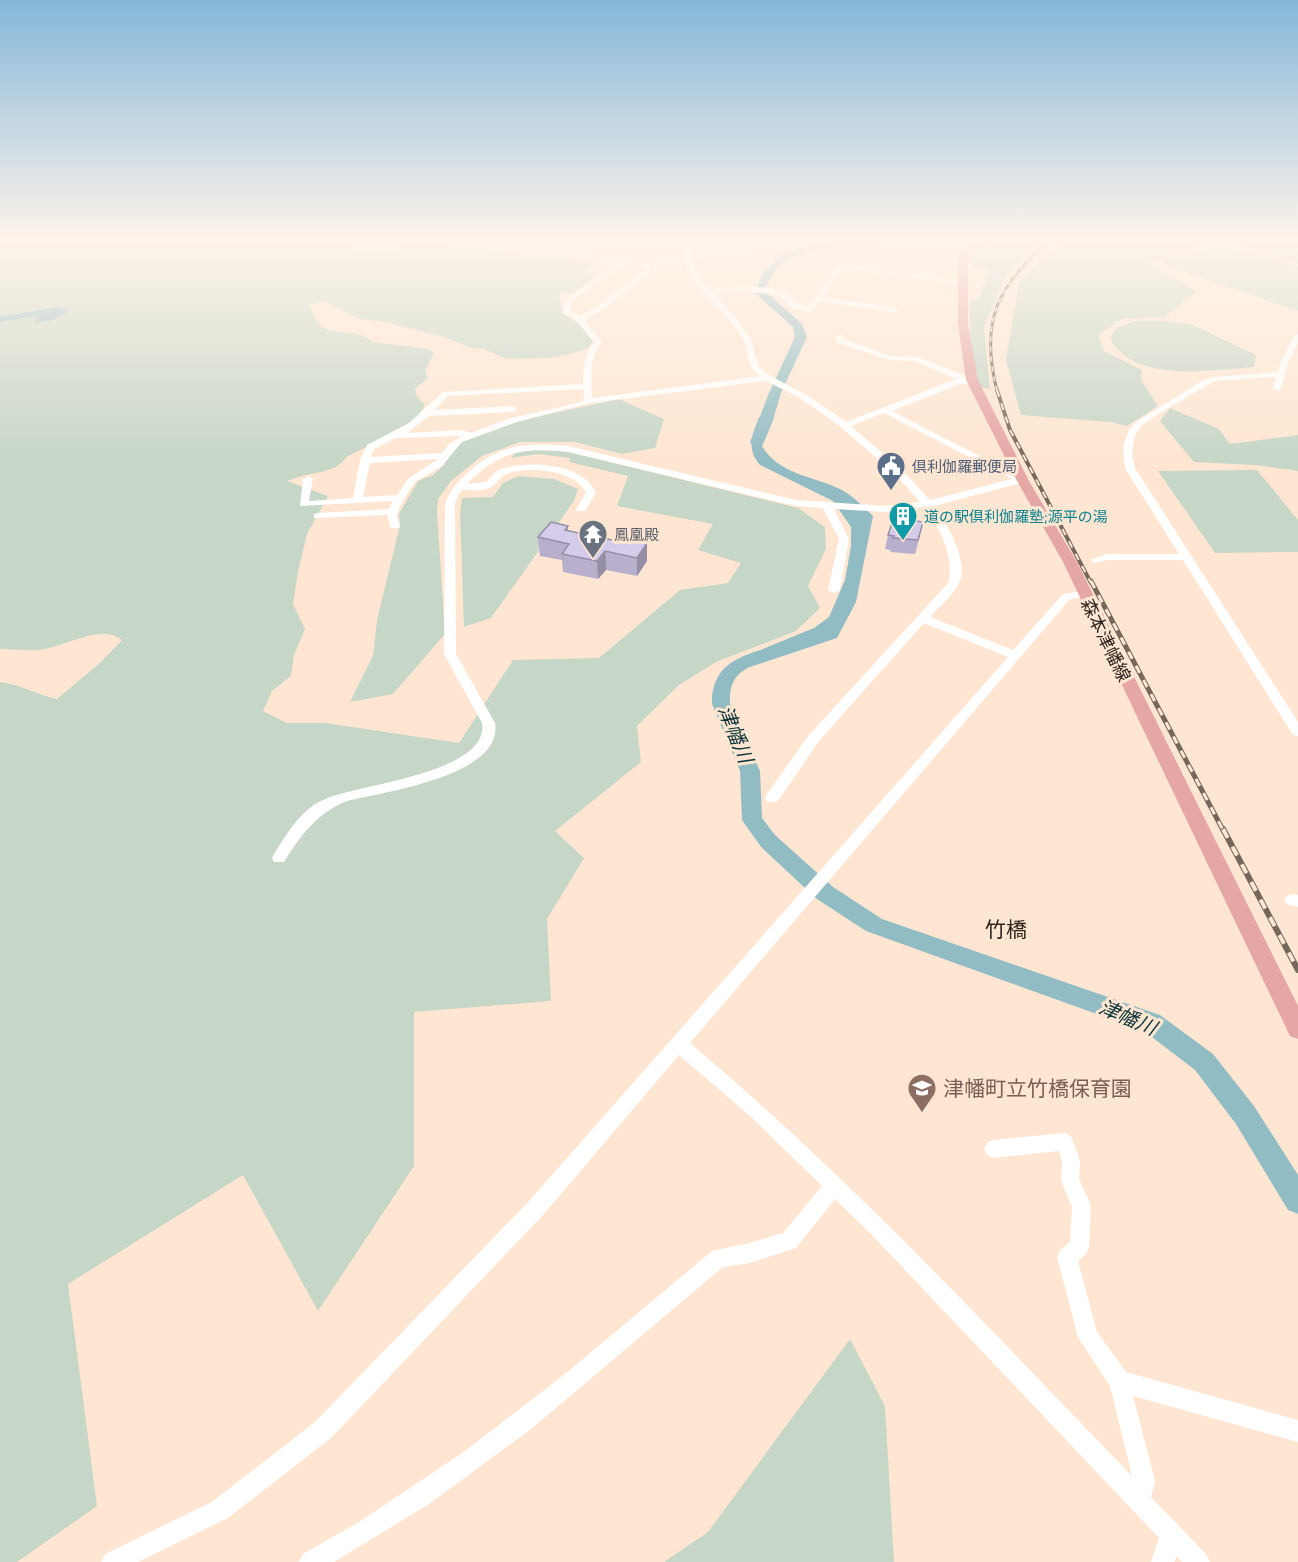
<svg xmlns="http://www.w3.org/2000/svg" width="1298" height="1562" viewBox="0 0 1298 1562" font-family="'Titillium Web','Noto Sans JP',sans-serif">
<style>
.green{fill:#c6d6c7}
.water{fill:#92bcc3}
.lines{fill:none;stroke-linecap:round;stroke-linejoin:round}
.river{fill:#92bcc3;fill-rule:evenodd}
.minor{fill:#fff;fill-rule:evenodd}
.major{fill:#e5a6a6;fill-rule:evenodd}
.rail-far3-casing{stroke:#75675a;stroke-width:3}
.rail-far2-casing{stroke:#75675a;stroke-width:4}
.rail-far1-casing{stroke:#75675a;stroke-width:5}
.rail-casing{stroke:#75675a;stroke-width:6}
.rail-far3{stroke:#fee6d2;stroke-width:1.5;stroke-dasharray:5;stroke-linecap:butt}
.rail-far2{stroke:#fee6d2;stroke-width:2;stroke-dasharray:7;stroke-linecap:butt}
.rail-far1{stroke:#fee6d2;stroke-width:3;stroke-dasharray:8;stroke-linecap:butt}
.rail{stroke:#fee6d2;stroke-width:4;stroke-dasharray:10;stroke-linecap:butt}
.wall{fill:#b7afcb}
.shaded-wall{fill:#958fa5}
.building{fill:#d5ccec;stroke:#958fa5;stroke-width:1.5}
.labels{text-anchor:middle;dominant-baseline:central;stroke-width:6;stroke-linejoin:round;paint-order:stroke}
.far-service-label{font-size:15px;fill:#4e5e75;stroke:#fee6d2;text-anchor:start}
.far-culture-label{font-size:15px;fill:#0d838f;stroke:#fee6d2;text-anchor:start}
.far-worship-label{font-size:15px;fill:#5b616d;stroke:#fee6d2;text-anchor:start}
.street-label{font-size:18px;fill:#2d241c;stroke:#fee6d2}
.water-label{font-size:20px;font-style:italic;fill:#0a3439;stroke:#fee6d2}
.quarter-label{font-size:21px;fill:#2d241c;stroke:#fee6d2}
.near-education-label{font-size:21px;fill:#785e54;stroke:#fee6d2;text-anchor:start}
</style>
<rect width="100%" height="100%" fill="#fee6d2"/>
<path class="green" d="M0,242H351L356,250L396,249L407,243L501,249L519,256L534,258L562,256L593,265L584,274L595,277L572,294L562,292L559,295L562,312L584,328L594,340L588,348L570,354L550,358L507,359L484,349L472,348L440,336L385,322L360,319L324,301L309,305C313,311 316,321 322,326C333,336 358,328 373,342L429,349L434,354L425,371L428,378L415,389L417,397L425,404C419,426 369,445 350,455C344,458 342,464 336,467C320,474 303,474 287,481L328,496L307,534L298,572L293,604L305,629L294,655L291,676L272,691L263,711L287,723H326L459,743L513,660L599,658L680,590L728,583L741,563L698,550L713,524L617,506L628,476L569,462L570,458L538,454L511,458L515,453L529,450L565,451L798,508L825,527L826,549L808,586L820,608L796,631L716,662L679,685L637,726L641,762L555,831L584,858L547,919L551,1001L414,1012V1166L318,1311L243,1175L68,1284L97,1506L17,1562H0V682C20,684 37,695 57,699L101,662L122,640C99,623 64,648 39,650C26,651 13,649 0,649Z
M1003,242H1043L1007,274L984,327L990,389L979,387L971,347L969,301L978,299L990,270L971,267L975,245Z
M1064,242H1298V264C1270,255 1241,242 1212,244C1190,246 1169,256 1149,263L1197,291L1165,317L1122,319L1098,335L1104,351L1142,370L1141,380L1158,406L1127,426L1111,422L1021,415L1006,360L1019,282Z
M1214,247L1241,249L1298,267V311L1166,265L1163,260Z
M1136,321H1164L1193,325L1256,355L1254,367C1213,370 1130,384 1110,337L1117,327Z
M619,399L664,419L655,448L622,454L575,442H520L482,456L451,481L438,499L437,512L445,634L393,694L350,702L373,656L377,620L400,525L399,514L418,481L433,475L444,465L447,456L465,438L526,419Z
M1170,408L1219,429L1230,444L1298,435V471L1255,465L1194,462L1160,421Z
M1257,470L1298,520V552L1215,553L1158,471Z
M518,476L554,479L578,489L574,501L491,618L464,627L460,513L462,498L493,497L503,483Z
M850,1339L885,1406L894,1562H664L708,1532Z"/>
<path class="water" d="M58,307L68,311L53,320L35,323L37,318L35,316L0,322V317Z
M759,417L773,420L762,446C778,474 813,476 840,489C853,496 862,505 873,516L856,602L837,638L750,667L743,657L814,628L829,617L845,580L851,546V527L833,501L760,465C746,449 752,435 759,417Z"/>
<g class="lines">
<path class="river" d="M837,242H888L883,245C839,248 782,240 765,291L802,324L807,337L781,393L773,420L764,442L757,446L752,445L750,442L769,393L795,337L793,327L756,294L755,292C769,251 798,245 837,242Z
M982,242H994L989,245Z
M769,648L775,649L778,653L775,657C748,667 728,671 730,704L760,771L762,818L775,835L833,887L882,919L1160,1015L1213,1054L1254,1106L1298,1175V1214L1288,1210L1236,1124L1195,1070L1144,1031L866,931L817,899L761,847L742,820L740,771L712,704C711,667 737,656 769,648Z"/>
<path class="minor" d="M521,242H527L525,250L535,253L569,252L645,262L685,257V242H691L692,256L801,242H820L692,260L695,271L710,290C732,287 759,284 781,291C791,294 792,303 808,307L840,264L967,282L963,284L842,268L822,297L897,308V312H894L820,301L810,312L791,308L779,295L738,291L714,293L738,320L751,340L759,367L771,376L810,397L846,422L956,379L914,361L890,360L838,343L835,335H841L844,339L891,356L918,357L976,380L969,384H961L892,411L1028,481L934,506C946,523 971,562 958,585C952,596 939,607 930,617L1013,650L1063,594L1084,591L1090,594L1088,596L1070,599L690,1043C849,1177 988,1327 1132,1476L1110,1386L1078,1337L1057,1257L1060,1250L1070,1242L1072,1207L1061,1180L1062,1161L1059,1151L993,1158L987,1155L984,1149L987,1143L993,1140L1065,1133L1071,1136L1080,1161L1079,1179L1091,1206L1089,1247L1086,1254L1078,1261L1097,1332L1126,1372L1298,1420V1442L1133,1396L1155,1481L1151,1497L1206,1554L1210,1562H1182L1176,1556L1175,1562H1151L1159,1538L871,1234L835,1199L796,1248L750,1263L723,1267L531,1429L429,1504L334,1562H299L303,1554L359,1522L465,1451L565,1374L712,1251L750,1243L783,1233L822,1186L750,1116L679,1055L544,1214L331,1438L228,1518L138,1562H101L105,1554L212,1502L315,1422L530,1200L1008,657L924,623L819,741L777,802H767L765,798L767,794L809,735L949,582C953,554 941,530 925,507L885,512L834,509L849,539L840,590L834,593L828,590L839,539L823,508L796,506L568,452C524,447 499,451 467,484L486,482C490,478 493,473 499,470C526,459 584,463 596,493L585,511H577L576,509L586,493C577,470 529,466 509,473C501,476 500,480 494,485C486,492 472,490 462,490L458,495L455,504L456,654L495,723C504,776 383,792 347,801C317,813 301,835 284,862H274L272,858L274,854C287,834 300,810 323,800C356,784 490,774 482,723L444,654L445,504C449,492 455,486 463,477C495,445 525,442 568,446L796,500L885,506L920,502L893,472L837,424L798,397L766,381L590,403L517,422L462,442L442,466L415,482L410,489L399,508L397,517L400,526L399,528H391L387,515L314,518V514L318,513L389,509L393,501L300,506L303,479L308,476L313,479L309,501L353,498L360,460L367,445L409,423L443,392L583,384C583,368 584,354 594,342L572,316L564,314V300L608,270L623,263L569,256L535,257L519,252ZM685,261C686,280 720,307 732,324C737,329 742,336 745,344C749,358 747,366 760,376L592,398C591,378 589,359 602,342L585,321L588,317L603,310L648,275L652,270L649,265ZM632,264L643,266L646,270L597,306L581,316L571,311L572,301L612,272ZM583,389L584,400L577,403L511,418L470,433L463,430L407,433L429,416L513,412L517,409L513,406L434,410L448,396ZM884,413L1012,479L930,500L900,468L851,426ZM462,436L449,444L442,453L371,457L374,449L396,438ZM438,459L409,478L397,495L363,497L370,463Z
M1298,334V343L1289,360L1280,391L1273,389L1276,377L1215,381L1158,414L1142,425L1134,437L1132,456L1135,468L1298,722V736L1293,735L1183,560H1107L1095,563L1090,560L1107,554H1179L1125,468L1123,446L1129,430L1136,422L1203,380L1214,377L1278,372L1281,360L1294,336Z
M1292,894L1298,895V907L1287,904L1284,900L1287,896Z"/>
<path class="major" d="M968,242H977L969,253L968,261V324L978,380L1029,481L1077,562L1298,1006V1039L1290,1036L1063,562L1017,481L966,380L958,324V261L961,253Z"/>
<g class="rail-far3-casing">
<path id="rail-far3" d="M997,391C980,323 996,286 1048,242"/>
</g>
<g class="rail-far2-casing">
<path id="rail-far2" d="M997,390L1010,430L1091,583"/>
</g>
<g class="rail-far1-casing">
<path id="rail-far1" d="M1091,581L1223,830"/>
</g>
<g class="rail-casing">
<path id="rail" d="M1223,829L1298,970"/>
</g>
<use href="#rail-far3" class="rail-far3"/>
<use href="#rail-far2" class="rail-far2"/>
<use href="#rail-far1" class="rail-far1"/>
<use href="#rail" class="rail"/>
</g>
<path class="wall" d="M568,526V531L587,535H605L606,539L647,561L637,576L606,570L598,579L563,572L562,560L540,556L538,537Z
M888,535L920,536L915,554L890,552L891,550L885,549Z"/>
<path class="shaded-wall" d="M605,535L606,570L598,579L597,561L603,538Z
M647,543V561L637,576V558Z"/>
<path class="building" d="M894,517L923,522L918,540L893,538L894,536L888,535Z
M551,522L568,526L565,530L587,535L590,532L605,535L603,538L626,543L629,539L647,543L637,558L605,551L597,561L562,554L569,544L538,537Z"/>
<linearGradient id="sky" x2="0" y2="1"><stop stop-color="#85b7d9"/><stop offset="0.52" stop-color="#fff4eb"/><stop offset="1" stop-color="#fff4eb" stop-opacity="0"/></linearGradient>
<rect width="1298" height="461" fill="url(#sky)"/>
<defs>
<g id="civic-pin" transform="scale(1.5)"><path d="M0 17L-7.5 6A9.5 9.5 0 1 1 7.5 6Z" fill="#5c6f8a" stroke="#fee6d2"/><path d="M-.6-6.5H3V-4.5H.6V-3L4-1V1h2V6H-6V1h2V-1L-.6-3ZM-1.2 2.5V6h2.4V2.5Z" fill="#fff"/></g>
<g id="building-pin" transform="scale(1.5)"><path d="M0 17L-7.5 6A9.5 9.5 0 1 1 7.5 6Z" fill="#0f9aa8" stroke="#fee6d2"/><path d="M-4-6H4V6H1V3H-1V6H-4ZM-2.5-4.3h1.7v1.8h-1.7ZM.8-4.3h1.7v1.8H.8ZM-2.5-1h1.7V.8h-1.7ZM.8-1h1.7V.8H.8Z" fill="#fff"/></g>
<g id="temple-pin" transform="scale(1.5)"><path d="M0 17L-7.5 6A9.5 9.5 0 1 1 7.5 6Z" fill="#6b7280" stroke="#fee6d2"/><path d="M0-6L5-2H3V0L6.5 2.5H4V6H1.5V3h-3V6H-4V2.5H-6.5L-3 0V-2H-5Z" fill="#fff"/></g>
<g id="school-pin" transform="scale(1.5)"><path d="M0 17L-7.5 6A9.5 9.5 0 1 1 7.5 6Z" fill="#8d6e63" stroke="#fee6d2"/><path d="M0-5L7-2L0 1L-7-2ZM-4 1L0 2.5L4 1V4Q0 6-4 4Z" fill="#fff"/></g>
</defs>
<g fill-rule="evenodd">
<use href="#civic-pin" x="891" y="466"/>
<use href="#building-pin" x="903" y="516"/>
<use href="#temple-pin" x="593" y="534"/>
<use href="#school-pin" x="922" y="1088"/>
</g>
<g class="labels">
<g class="far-service-label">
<text x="912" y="466">倶利伽羅郵便局</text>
</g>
<g class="far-culture-label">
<text x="924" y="516">道の駅倶利伽羅塾;源平の湯</text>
</g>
<g class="far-worship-label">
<text x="614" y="534">鳳凰殿</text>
</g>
<g class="street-label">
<text transform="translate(1106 640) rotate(64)">森本津幡線</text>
</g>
<g class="water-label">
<text transform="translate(736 734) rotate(68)">津幡川</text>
<text transform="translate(1128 1017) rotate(23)">津幡川</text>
</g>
<g class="quarter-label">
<text x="1006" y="929">竹橋</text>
</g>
<g class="near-education-label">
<text x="943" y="1088">津幡町立竹橋保育園</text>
</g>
</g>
</svg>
